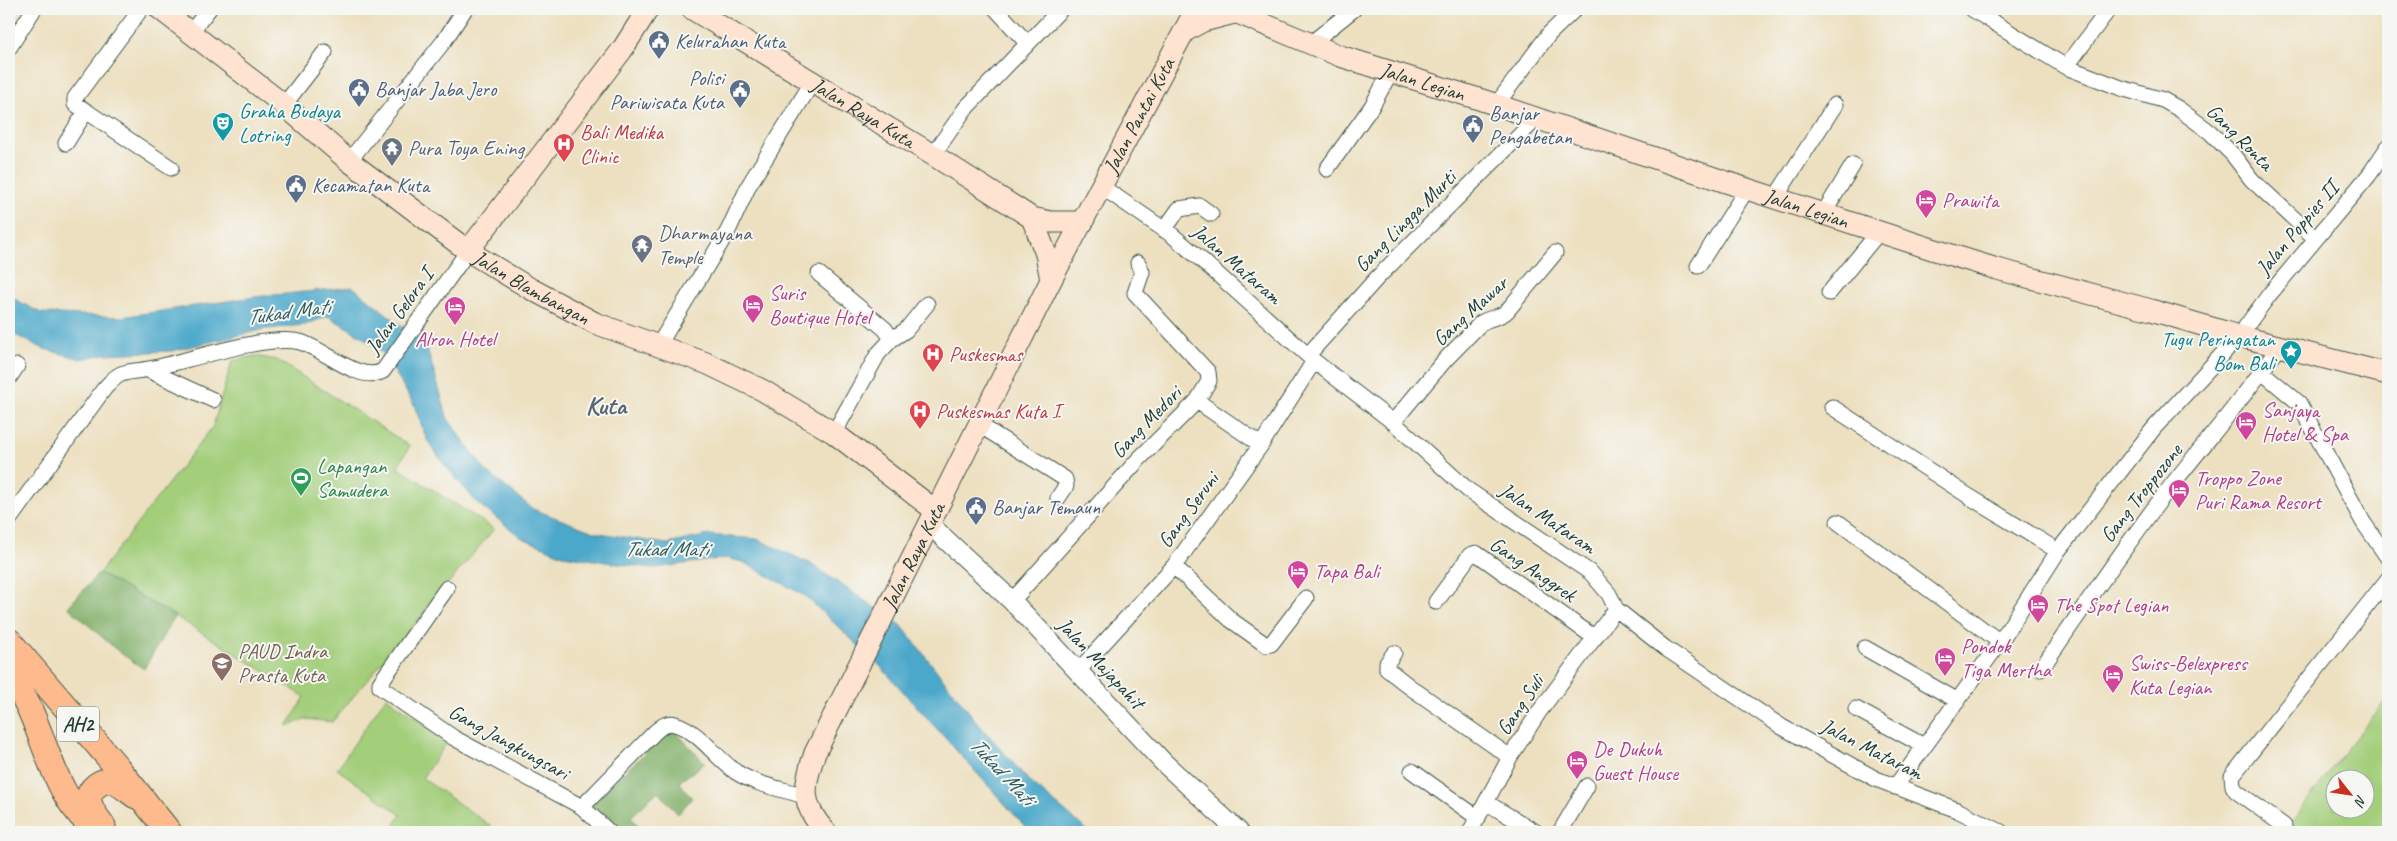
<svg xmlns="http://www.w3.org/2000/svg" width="2397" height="841" viewBox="0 0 2397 841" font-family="Caveat,sans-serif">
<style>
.green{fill:#a3ce7a;stroke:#618657;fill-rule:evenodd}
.forest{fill:#82b16a;stroke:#50774f}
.water{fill:#4ca8ca;stroke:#36727f}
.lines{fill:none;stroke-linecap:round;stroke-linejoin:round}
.minor-casing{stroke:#3e5549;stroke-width:17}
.tertiary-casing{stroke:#3e5549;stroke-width:21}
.secondary-casing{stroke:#3e5549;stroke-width:23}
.trunk-casing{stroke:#3e5549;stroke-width:27}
.minor{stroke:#fff;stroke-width:15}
.tertiary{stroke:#fff;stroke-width:19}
.secondary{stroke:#fee3d1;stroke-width:21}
.trunk{stroke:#fcba8d;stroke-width:25}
.labels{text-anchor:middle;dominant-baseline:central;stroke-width:4;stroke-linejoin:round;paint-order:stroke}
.shield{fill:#f6f6f2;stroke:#60746d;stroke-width:1}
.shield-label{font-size:20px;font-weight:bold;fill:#1f3d34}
.service-label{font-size:21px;fill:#4e5e75;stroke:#f6f6f2;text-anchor:start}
.street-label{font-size:21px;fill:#1f3d34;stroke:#f6f6f2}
.culture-label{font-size:21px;fill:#0d838f;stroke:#f6f6f2;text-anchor:start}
.health-label{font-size:21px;fill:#be3a42;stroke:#f6f6f2;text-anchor:start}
.worship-label{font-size:21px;fill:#5b616d;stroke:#f6f6f2;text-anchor:start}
.hotel-label{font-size:21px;fill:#b23c85;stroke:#f6f6f2;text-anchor:start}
.leisure-label{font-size:21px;fill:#27864d;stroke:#f6f6f2;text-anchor:start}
.education-label{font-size:21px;fill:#785e54;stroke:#f6f6f2;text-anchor:start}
.water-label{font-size:22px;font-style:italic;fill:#2c5d61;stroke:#f6f6f2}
.district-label{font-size:26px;font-weight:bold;fill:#596872;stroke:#f6f6f2}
</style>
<rect width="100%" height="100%" fill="#f6f6f2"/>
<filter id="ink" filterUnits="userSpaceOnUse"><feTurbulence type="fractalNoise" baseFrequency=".02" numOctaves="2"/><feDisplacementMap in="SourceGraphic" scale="10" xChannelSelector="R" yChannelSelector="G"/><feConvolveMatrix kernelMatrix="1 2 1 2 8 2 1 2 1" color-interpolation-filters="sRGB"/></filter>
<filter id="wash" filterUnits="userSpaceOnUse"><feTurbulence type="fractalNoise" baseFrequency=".0096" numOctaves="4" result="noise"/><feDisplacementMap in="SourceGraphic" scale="20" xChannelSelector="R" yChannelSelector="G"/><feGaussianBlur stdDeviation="1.12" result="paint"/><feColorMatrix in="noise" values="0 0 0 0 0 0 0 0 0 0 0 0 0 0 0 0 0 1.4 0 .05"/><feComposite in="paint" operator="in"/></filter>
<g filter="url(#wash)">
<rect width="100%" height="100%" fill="#ede0c0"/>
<path class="green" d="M255,356L277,360L410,446L397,467L494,529L332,722L306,719L287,726L305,697L175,616L99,573L213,426L232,361Z
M386,697L448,741L422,778L491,826L486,832H390L401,815L337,769Z
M2388,698V832L2285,831L2348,747ZM2334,778H2364V808H2334Z"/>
<path class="forest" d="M99,573L175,616L144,669L119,652L68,607Z
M672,728L705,763L679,782L692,798L678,814L658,791L631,817L639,827L634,832H613L587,807Z"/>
<path class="water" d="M353,287L426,345L448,419L486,471L533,509L594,532L667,544L709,535L757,539L809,563L901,625L977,722L1029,781L1089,832H1030L880,666L805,596L743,562L726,558L656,568L618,564L563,555L522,538L477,503L443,463L427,440L414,405L384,354L361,336L328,316L305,325L266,329L172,351L105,354L81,359L44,349L9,332V296L41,313L121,317L254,297Z"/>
</g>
<g filter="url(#ink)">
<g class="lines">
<g class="minor-casing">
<path id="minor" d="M996,9L1027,43
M1972,9L2066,67L2121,88L2163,100L2179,109L2210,132L2233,155L2252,180L2315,238
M191,32L209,9
M1310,44L1354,9
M9,48L34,9
M2066,67L2109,9
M284,105L325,52
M1496,105L1549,34L1575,9
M86,111L171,168
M66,143L86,111L75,104V98L141,9
M933,155L965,109L1061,9
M349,161L444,41L465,9
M1327,169L1372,106L1390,73
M1102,187L1172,235L1205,263L1314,361L1393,422L1468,490L1591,573L1609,594L1616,609L1665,648L1782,727L1876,779L1957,810L2001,832
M1775,198L1835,105
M1823,214L1853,165
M1164,230L1179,209L1200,206L1211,214
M1698,266L1747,189
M819,274L885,329L892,339L878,354L834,433
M1829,293L1879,232
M892,339L906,330L927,304
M658,346L728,231L749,185L813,81
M1308,355L1377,278L1536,119
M148,370L213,400
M2262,372L2299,403L2363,522L2388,558
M9,378L17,366
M1197,401L1261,445
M1832,407L1970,497L2058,551
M1393,422L1445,360L1481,323C1490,317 1500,318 1507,311L1555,253
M978,424L1065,479L1066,486L1058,498
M9,520L104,389C109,384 114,377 121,374C131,370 144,371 154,368C190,360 267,334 300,342C325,349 359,384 383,371L468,251
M1838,522L2000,642
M1174,566L1231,620L1266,645L1271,644L1306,598
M447,588L380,683V687L454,738L582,807L609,832
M1012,601L1138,460L1197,401L1209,381L1208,372L1135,293L1142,272L1138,263
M1436,602L1470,555L1476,553L1595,638
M1865,648L1958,701
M1394,653L1387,663V669L1410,687L1510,757
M2041,669C2080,612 2119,555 2161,499C2200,448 2243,400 2279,347
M1079,670L1174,566L1261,445L1314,361
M1856,709L1924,746
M1412,771L1478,818
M1895,787L2000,642L2058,551L2154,428L2239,336L2269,295L2369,175L2388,147
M1487,803L1536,832
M582,807L655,732C661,727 667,721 675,724C699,731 716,758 736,772C756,785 782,789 805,796
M2284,826L2236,791L2233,786L2232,776L2388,579
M1470,832L1510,757L1539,712L1616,609
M1560,832L1587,786"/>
</g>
<g class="tertiary-casing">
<path id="tertiary" d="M930,525L1012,601L1164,763L1239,832"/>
</g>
<g class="secondary-casing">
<g id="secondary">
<path id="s1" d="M160,9L284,105L349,161L468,251L531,289L595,323L706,363L762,390L834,433L936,511"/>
<path id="s2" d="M692,9L933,155L1032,218L1051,222H1083"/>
<path id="s3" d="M1228,9L1340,56L1482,100L1747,189L1932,249L1997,269L2151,310L2239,336L2388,374"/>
<path d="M1185,31L1203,21L1234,13"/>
<path d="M1032,218L1046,254L1051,280"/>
<path d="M468,251L622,50L648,9"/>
<path id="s4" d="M826,832C800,805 803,786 815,753L1051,280L1196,9"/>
</g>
</g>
<g class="trunk-casing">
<path id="trunk" d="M9,641L116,766L169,832
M9,674C47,722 46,794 99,832
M103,826C94,814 80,798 97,785C101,782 107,780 112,781C120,783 128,791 136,796"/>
</g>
<use href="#minor" class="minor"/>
<use href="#tertiary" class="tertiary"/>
<use href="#secondary" class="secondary"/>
<use href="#trunk" class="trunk"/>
</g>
</g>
<defs>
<g id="civic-pin" transform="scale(1.125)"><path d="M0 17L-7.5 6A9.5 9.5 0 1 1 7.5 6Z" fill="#5c6f8a" stroke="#f6f6f2"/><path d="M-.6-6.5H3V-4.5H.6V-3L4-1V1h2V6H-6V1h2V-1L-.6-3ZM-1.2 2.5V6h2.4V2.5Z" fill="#fff"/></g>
<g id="theatre-pin" transform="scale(1.125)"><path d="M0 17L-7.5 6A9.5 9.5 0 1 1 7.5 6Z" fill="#0f9aa8" stroke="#f6f6f2"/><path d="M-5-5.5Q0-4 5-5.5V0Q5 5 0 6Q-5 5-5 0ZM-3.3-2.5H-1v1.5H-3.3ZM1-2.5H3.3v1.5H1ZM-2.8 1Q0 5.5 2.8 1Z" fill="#fff"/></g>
<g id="hospital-pin" transform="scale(1.125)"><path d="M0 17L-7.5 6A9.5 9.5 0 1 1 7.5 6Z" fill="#e0444e" stroke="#f6f6f2"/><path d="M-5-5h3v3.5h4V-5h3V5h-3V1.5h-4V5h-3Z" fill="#fff"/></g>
<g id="temple-pin" transform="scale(1.125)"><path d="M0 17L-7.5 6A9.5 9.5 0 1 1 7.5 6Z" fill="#6b7280" stroke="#f6f6f2"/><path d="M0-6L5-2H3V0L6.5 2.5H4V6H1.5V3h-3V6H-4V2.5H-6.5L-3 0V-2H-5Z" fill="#fff"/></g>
<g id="hotel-pin" transform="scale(1.125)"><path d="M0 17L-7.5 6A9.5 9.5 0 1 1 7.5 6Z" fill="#d1479c" stroke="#f6f6f2"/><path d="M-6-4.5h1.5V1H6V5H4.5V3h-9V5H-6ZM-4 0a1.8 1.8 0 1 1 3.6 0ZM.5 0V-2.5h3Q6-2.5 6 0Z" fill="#fff"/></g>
<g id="sight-pin" transform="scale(1.125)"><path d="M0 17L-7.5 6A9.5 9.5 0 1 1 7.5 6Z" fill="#0f9aa8" stroke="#f6f6f2"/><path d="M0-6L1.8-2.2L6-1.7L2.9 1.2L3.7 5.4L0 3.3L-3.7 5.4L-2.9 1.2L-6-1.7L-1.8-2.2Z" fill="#fff"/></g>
<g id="stadium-pin" transform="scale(1.125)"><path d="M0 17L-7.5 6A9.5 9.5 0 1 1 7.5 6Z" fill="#2e9e5b" stroke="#f6f6f2"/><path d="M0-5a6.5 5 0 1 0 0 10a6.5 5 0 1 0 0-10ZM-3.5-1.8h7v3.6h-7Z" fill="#fff"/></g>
<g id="school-pin" transform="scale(1.125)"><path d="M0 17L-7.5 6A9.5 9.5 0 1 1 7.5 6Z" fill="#8d6e63" stroke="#f6f6f2"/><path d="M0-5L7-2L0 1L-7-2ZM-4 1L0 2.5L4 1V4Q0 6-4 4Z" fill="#fff"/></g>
</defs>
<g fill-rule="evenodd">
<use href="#civic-pin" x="659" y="41"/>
<use href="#civic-pin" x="359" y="89"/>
<use href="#civic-pin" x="740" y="90"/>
<use href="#theatre-pin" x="223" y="123"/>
<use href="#civic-pin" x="1473" y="125"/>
<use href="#hospital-pin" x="564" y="144"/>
<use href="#temple-pin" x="392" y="148"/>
<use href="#civic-pin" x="296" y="185"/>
<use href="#hotel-pin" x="1926" y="200"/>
<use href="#temple-pin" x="642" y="245"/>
<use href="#hotel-pin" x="753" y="305"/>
<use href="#hotel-pin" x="455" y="307"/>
<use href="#sight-pin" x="2291" y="351"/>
<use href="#hospital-pin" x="933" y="354"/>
<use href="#hospital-pin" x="920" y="411"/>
<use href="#hotel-pin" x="2246" y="422"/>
<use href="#stadium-pin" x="301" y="478"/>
<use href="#hotel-pin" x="2179" y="490"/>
<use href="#civic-pin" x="976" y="507"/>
<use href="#hotel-pin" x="1298" y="571"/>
<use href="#hotel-pin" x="2038" y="605"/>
<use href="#hotel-pin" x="1945" y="658"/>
<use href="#school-pin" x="222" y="663"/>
<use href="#hotel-pin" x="2113" y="675"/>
<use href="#hotel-pin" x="1577" y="761"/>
</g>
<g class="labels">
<rect class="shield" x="57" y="706.5" width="42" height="35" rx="4"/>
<g class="shield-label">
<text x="78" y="724">AH2</text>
</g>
<g class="service-label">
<text x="675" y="41">Kelurahan Kuta</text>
<text x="724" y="78" text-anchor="end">Polisi<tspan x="724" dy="24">Pariwisata Kuta</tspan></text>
<text x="375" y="89">Banjar Jaba Jero</text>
<text x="1489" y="113">Banjar<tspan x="1489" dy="24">Pengabetan</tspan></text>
<text x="312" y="185">Kecamatan Kuta</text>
<text x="992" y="507">Banjar Temaun</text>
</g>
<g class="street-label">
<text stroke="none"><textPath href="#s3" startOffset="208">Jalan Legian</textPath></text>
<text stroke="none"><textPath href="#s2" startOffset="200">Jalan Raya Kuta</textPath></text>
<text stroke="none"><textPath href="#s4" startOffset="801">Jalan Pantai Kuta</textPath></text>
<text transform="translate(2240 137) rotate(45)">Gang Ronta</text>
<text stroke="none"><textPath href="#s3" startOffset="612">Jalan Legian</textPath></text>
<text transform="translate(1405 221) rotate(-45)">Gang Lingga Murti</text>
<text transform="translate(2297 228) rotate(-50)">Jalan Poppies II</text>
<text transform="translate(1237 264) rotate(41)">Jalan Mataram</text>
<text stroke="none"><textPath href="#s1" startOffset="465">Jalan Blambangan</textPath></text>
<text transform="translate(399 311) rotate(-54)">Jalan Gelora I</text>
<text transform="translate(1470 311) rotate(-42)">Gang Mawar</text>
<text transform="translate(1146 422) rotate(-46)">Gang Medori</text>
<text transform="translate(2141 493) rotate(-52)">Gang Troppozone</text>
<text transform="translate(1188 510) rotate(-54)">Gang Seruni</text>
<text transform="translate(1548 518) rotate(34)">Jalan Mataram</text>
<text stroke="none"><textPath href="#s4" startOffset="306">Jalan Raya Kuta</textPath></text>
<text transform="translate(1533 569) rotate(34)">Gang Anggrek</text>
<text transform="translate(1101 663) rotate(47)">Jalan Majapahit</text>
<text transform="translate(1520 705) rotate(-56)">Gang Suli</text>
<text transform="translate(509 742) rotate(29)">Gang Jangkungsari</text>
<text transform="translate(1872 749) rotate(27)">Jalan Mataram</text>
</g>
<g class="culture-label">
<text x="239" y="111">Graha Budaya<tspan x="239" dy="24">Lotring</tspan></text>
<text x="2275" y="339" text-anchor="end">Tugu Peringatan<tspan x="2275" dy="24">Bom Bali</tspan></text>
</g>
<g class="health-label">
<text x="580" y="132">Bali Medika<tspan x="580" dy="24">Clinic</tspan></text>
<text x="949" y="354">Puskesmas</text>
<text x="936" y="411">Puskesmas Kuta I</text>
</g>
<g class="worship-label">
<text x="408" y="148">Pura Toya Ening</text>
<text x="658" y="233">Dharmayana<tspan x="658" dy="24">Temple</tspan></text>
</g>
<g class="hotel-label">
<text x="1942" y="200">Prawita</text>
<text x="769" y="293">Suris<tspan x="769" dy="24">Boutique Hotel</tspan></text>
<text x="455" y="339" text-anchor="middle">Alron Hotel</text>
<text x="2262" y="410">Sanjaya<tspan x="2262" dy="24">Hotel &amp; Spa</tspan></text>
<text x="2195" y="478">Troppo Zone<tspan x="2195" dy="24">Puri Rama Resort</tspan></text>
<text x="1314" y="571">Tapa Bali</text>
<text x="2054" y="605">The Spot Legian</text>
<text x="1961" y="646">Pondok<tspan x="1961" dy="24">Tiga Mertha</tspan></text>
<text x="2129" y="663">Swiss-Belexpress<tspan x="2129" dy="24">Kuta Legian</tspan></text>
<text x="1593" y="749">De Dukuh<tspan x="1593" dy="24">Guest House</tspan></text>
</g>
<g class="leisure-label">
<text x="317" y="466">Lapangan<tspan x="317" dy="24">Samudera</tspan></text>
</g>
<g class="education-label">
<text x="238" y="651">PAUD Indra<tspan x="238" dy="24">Prasta Kuta</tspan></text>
</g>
<g class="water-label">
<text transform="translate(288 312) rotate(-8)">Tukad Mati</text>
<text x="666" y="549">Tukad Mati</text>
<text transform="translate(1002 771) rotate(47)">Tukad Mati</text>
</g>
<g class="district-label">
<text x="606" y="405">Kuta</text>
</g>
</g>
<rect width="2397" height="841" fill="none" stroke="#f6f6f2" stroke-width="30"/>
<g transform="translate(2350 794) rotate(120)"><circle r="24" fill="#f6f6f2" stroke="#a0aca6"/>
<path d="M0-4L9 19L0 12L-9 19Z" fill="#c8321e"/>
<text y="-8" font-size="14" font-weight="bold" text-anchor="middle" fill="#1f3d34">N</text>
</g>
</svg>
